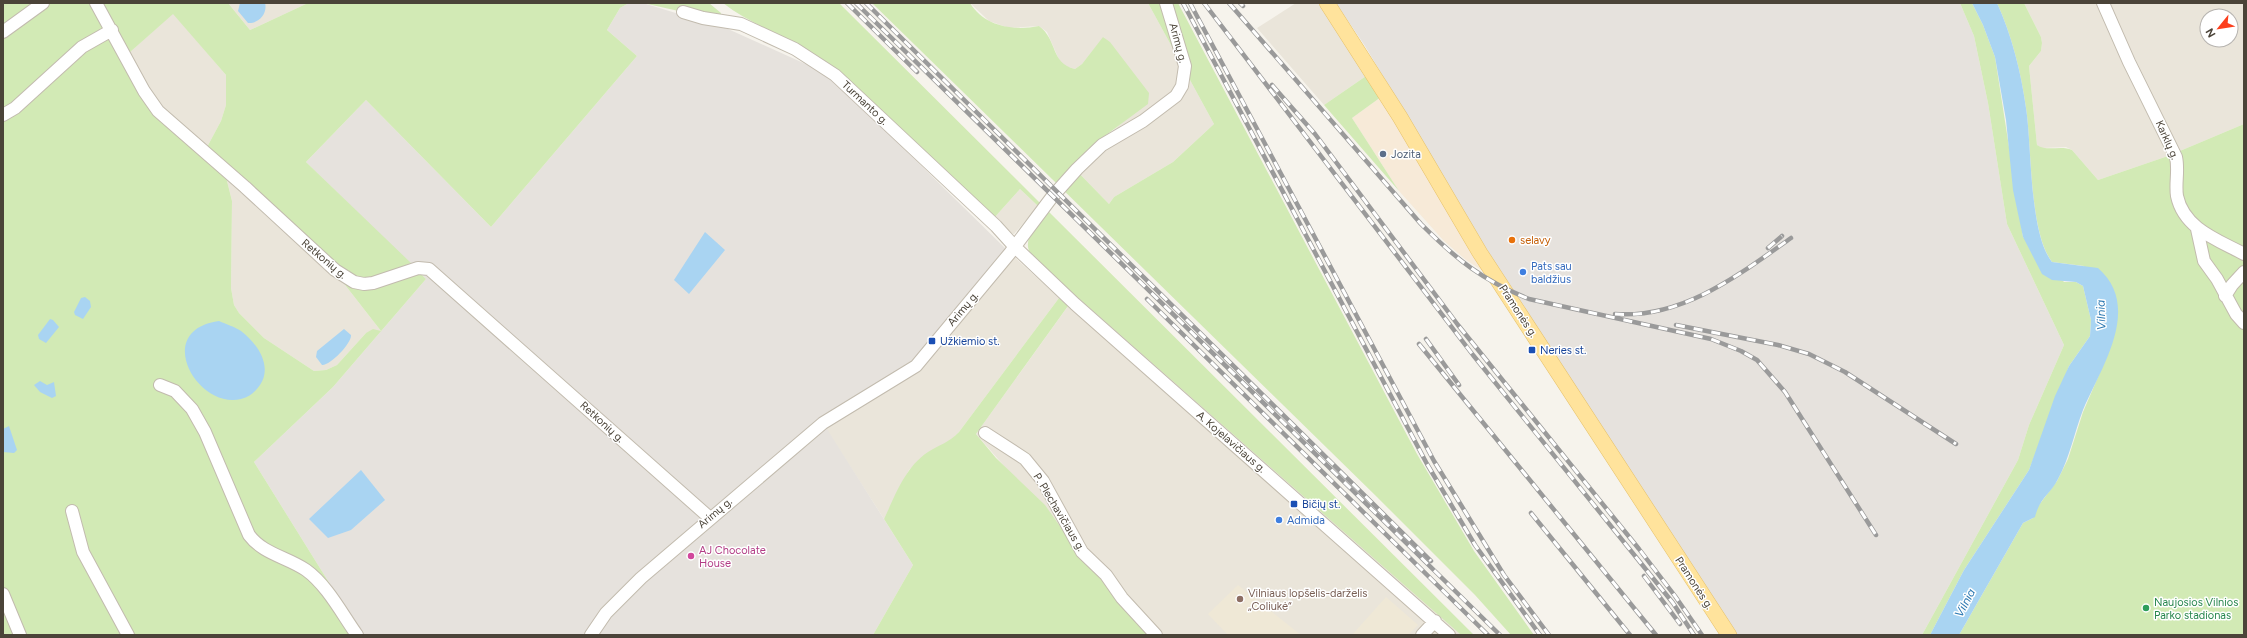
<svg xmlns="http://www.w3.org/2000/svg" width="2247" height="638" viewBox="0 0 2247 638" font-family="Figtree,sans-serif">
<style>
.residential{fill:#eae5da;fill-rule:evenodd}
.commercial{fill:#f7ead8}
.industrial{fill:#e6e2dd}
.education{fill:#efe8d6}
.green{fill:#d2eab5}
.water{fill:#a9d4f2}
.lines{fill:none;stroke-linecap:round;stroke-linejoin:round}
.minor-casing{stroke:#c2bbae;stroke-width:14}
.major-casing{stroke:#e6c16a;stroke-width:16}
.minor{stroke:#fff;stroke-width:12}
.major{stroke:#ffe39c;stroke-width:15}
.rail-casing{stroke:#9a9a9a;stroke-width:4.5}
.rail{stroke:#fff;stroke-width:3;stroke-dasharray:9;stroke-linecap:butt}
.service-dot{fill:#5c6f8a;stroke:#fff;stroke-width:1.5}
.food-dot{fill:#e8710a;stroke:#fff;stroke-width:1.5}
.shop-dot{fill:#3f7fe0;stroke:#fff;stroke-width:1.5}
.transit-dot{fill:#1a4fb4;stroke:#fff;stroke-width:1.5}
.hotel-dot{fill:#d1479c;stroke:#fff;stroke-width:1.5}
.education-dot{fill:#8d6e63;stroke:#fff;stroke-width:1.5}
.leisure-dot{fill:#2e9e5b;stroke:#fff;stroke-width:1.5}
.labels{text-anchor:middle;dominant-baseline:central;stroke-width:3;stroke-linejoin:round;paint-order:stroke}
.street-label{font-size:11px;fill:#4b4439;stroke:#fff}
.service-label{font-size:11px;fill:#4e5e75;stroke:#fff;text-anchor:start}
.food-label{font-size:11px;fill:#c56008;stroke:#fff;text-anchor:start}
.shop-label{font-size:11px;fill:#366cbe;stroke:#fff;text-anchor:start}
.transit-label{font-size:11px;fill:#164399;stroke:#fff;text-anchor:start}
.hotel-label{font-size:11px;fill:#b23c85;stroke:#fff;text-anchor:start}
.education-label{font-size:11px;fill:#785e54;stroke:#fff;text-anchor:start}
.leisure-label{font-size:11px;fill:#27864d;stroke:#fff;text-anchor:start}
.water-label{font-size:12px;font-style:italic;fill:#2e7ab2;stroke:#fff}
</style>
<rect width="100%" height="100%" fill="#f6f3ec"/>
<path class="residential" d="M228,3H308L250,30Z
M970,3H1148L1214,124L1173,162L1114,197L1109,204L1072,166L1124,121L1104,37L1082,64L1075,69L1064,66L1060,62L1047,32L1039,26L1009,28L989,21Z
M1296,3H1319L1369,74L1324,105L1257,28Z
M2024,3H2244V124L2168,156L2098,180L2072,150L2066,147L2041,148L2037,145L2029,66L2041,51L2042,43L2041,37ZM2207,16H2231V40H2207Z
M173,13L226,75V105L221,121L206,149L159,105L129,53Z
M226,177L342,281L381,331L366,333L337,365L326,370L314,371L264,338L239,313L234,305L231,288L232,201Z
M1020,189L1038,206L1014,234L1009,233L994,218Z
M1010,253L1059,298L959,432L949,442L929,452L909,470L884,519L819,418L913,360Z
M1076,295L1298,489L1461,635H1153L976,434Z"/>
<path class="commercial" d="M1381,97L1486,273L1466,260L1444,241L1399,191L1352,118Z"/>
<path class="industrial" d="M629,3H643L728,29L810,66L835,81L1006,249L913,360L820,418L913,565L873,635H352L351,618L254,462L333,387L426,279L306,162L366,100L491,227L637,56L607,30L620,8Z
M1336,3H1960L1974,36L1988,103L2007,224L2064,345L2029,425L2018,460L1922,635H1735L1513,293L1365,46Z"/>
<path class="education" d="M1238,585L1301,635H1228L1208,614Z
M1386,597L1418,625L1408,635H1352Z"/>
<path class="green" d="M3,3H90L159,119L226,177L232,201L231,288L234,305L239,313L264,338L314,371L326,370L337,365L366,333L373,329L381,331L342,281L421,274L426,279L333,387L254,462L351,618L352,635H3Z
M101,3H228L250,30L308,3H629L620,8L607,30L637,56L491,227L366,100L306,162L411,263L367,280L356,279L343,271L206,149L221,121L226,105V75L173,14L129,53Z
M643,3H709L721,13V15L683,12Z
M723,3H839L1040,203L1038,206L1020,189L994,218L809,52C781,34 750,24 723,3Z
M872,3H970C985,27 1014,31 1039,26C1058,40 1050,63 1075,69L1082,64L1103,37L1110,42L1149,93L1148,104L1102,138L1072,166L1109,204L1114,197L1173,162L1214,124L1148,3H1178L1417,454L1474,551L1534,635H1511L1475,595L1377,497Z
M1960,3H1972L1983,25L1995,57L2023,237L2064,282H2076L2083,286L2091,320L2090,336L2069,366L2029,470L1964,570L1930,635H1922L2018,460L2029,425L2064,345L2007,224L1988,103L1974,36Z
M1997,3H2024L2041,37L2042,43L2041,51L2029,66L2037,145C2047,152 2061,145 2072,150L2098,180L2168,156L2244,124V635H1959L2023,523L2033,518L2036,509L2057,481L2068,459L2083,412L2107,356L2084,266L2052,262C2029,231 2032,148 2026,108C2021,72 2012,36 1997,3Z
M1369,74L1381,97L1352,118L1399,191L1324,105Z
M1047,210L1474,635H1461L1033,258C1019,240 1037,226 1047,210Z
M1059,298L1068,306L976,434L996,458L1045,505L1083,559L1096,569L1153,635H873L913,565L884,519C895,496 905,467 928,452C941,444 948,443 959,432Z"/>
<path class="water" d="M240,3H265C268,14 258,24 248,23L238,11Z
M1972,3H1997C2012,36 2021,72 2026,108C2032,147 2029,233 2052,262L2098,268C2143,307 2101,368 2083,410C2074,433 2070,457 2058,479C2050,495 2040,497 2035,517L2023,523L1959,635H1930L1964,570L2029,470L2055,396L2069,366L2090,336L2091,320L2083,286L2076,282L2052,280L2042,274L2023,237L2013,190L2006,120L1995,57L1983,25Z
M705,232L725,250L689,294L674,280Z
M85,297L90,301L91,307L83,319L75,315L74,312L81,298Z
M50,319L53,320L59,327L46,343L39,339L38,335Z
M219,321C226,324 235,327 241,331C257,343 273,366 260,385C255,392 250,397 241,399C197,410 152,330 219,321Z
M344,329L351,335C352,343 330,366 322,365L316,357L317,351Z
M40,381L47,385L54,382L56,396L52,398L40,392L34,385Z
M9,426L17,450L14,453L3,452V429Z
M361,470L385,500L351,530L328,538L309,519Z"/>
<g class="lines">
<g class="minor-casing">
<path id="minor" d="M96,3L144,91L158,111L245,187L335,270L354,282L364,284L373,283L418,268L429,269L710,518
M2103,3L2129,62L2176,157C2179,170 2175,183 2177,196C2184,229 2218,240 2244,254
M683,12L703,18L741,24L795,49L835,75L996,226L1015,247L1075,304L1449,635
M3,32L43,3
M3,115L15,108L82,47L112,30
M2197,229L2204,261L2217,279L2236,314L2244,323
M2225,296L2232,285L2244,272
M160,385L175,391L192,409L205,432L249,535C263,554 287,557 306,570C327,585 342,614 357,635
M985,433L1025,459L1043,481L1082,552L1106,575L1122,598L1156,635
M72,511L83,552L128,635
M3,594L20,635
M591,635L606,613L641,578L823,423L916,366L1010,253L1052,197L1077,169L1102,145L1143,121L1176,96L1182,86L1185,66L1166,3
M1422,635L1435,621"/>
</g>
<g class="major-casing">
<path id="major" d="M1327,3L1400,117L1480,253L1729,635"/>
</g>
<use href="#minor" class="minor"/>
<use href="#major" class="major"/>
<g class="rail-casing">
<path id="rail" d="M847,3L917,72
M856,3L1500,635
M866,3L1431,561
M1183,3L1427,464L1475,545L1540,635
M1190,3L1434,461L1504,575L1549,635
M1204,3L1473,355L1673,603L1694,635
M1229,3L1421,224C1457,260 1482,280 1529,299L1711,339L1741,351L1757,360L1785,392L1876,535
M1240,3L1243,6
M1272,85L1315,134L1458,325L1639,549L1675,596L1702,635
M1768,248L1782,236
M1147,299L1488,635
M1615,314C1683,319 1740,274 1791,238
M1676,325L1778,345L1809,354L1845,372L1956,444
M1426,339L1459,385
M1419,344L1656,635
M1531,513L1630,635
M1644,576L1680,624"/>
</g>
<use href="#rail" class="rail"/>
</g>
<circle class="service-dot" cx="1383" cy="154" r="4"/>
<circle class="food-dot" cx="1512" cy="240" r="4"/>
<g class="shop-dot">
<circle cx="1523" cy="272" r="4"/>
<circle cx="1279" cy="520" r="4"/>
</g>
<g class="transit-dot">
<rect x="928" y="337" width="8" height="8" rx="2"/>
<rect x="1528" y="346" width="8" height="8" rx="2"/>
<rect x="1290" y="500" width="8" height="8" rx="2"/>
</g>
<circle class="hotel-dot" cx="691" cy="556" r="4"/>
<circle class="education-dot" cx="1240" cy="599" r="4"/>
<circle class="leisure-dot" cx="2146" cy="608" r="4"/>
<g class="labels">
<g class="street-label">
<text transform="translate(1178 43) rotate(75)">Arimų g.</text>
<text transform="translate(865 103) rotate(43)">Turmanto g.</text>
<text transform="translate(2167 140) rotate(66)">Karklų g.</text>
<text transform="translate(324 259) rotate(40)">Retkonių g.</text>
<text transform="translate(963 309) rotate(-50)">Arimų g.</text>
<text transform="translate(1518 311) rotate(57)">Pramonės g.</text>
<text transform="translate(602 422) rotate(42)">Retkonių g.</text>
<text transform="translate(1231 442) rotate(41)">A. Kojelavičiaus g.</text>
<text transform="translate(1059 512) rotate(59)">P. Plechavičiaus g.</text>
<text transform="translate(715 513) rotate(-40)">Arimų g.</text>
<text transform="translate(1694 583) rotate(57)">Pramonės g.</text>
</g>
<g class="service-label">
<text x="1391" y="154">Jozita</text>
</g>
<g class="food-label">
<text x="1520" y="240">selavy</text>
</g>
<g class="shop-label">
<text x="1531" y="266">Pats sau<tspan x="1531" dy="13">baldžius</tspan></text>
<text x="1287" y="520">Admida</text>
</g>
<g class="transit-label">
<text x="940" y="341">Užkiemio st.</text>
<text x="1540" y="350">Neries st.</text>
<text x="1302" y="504">Bičių st.</text>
</g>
<g class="hotel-label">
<text x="699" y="550">AJ Chocolate<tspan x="699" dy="13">House</tspan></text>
</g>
<g class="education-label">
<text x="1248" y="593">Vilniaus lopšelis-darželis<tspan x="1248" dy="13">„Coliukė“</tspan></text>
</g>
<g class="leisure-label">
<text x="2154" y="602">Naujosios Vilnios<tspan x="2154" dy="13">Parko stadionas</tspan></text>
</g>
<g class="water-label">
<text transform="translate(2101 315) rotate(-92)">Vilnia</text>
<text transform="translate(1965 603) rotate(-62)">Vilnia</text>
</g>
</g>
<rect width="2247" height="638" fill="none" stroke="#4b4439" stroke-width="8"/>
<g transform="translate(2219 28) rotate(240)"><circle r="19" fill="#ffffff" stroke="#b7b4b0"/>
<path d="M0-3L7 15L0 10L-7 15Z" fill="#fc3f1d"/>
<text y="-6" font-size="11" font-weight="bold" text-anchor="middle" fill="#4b4439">N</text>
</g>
</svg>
